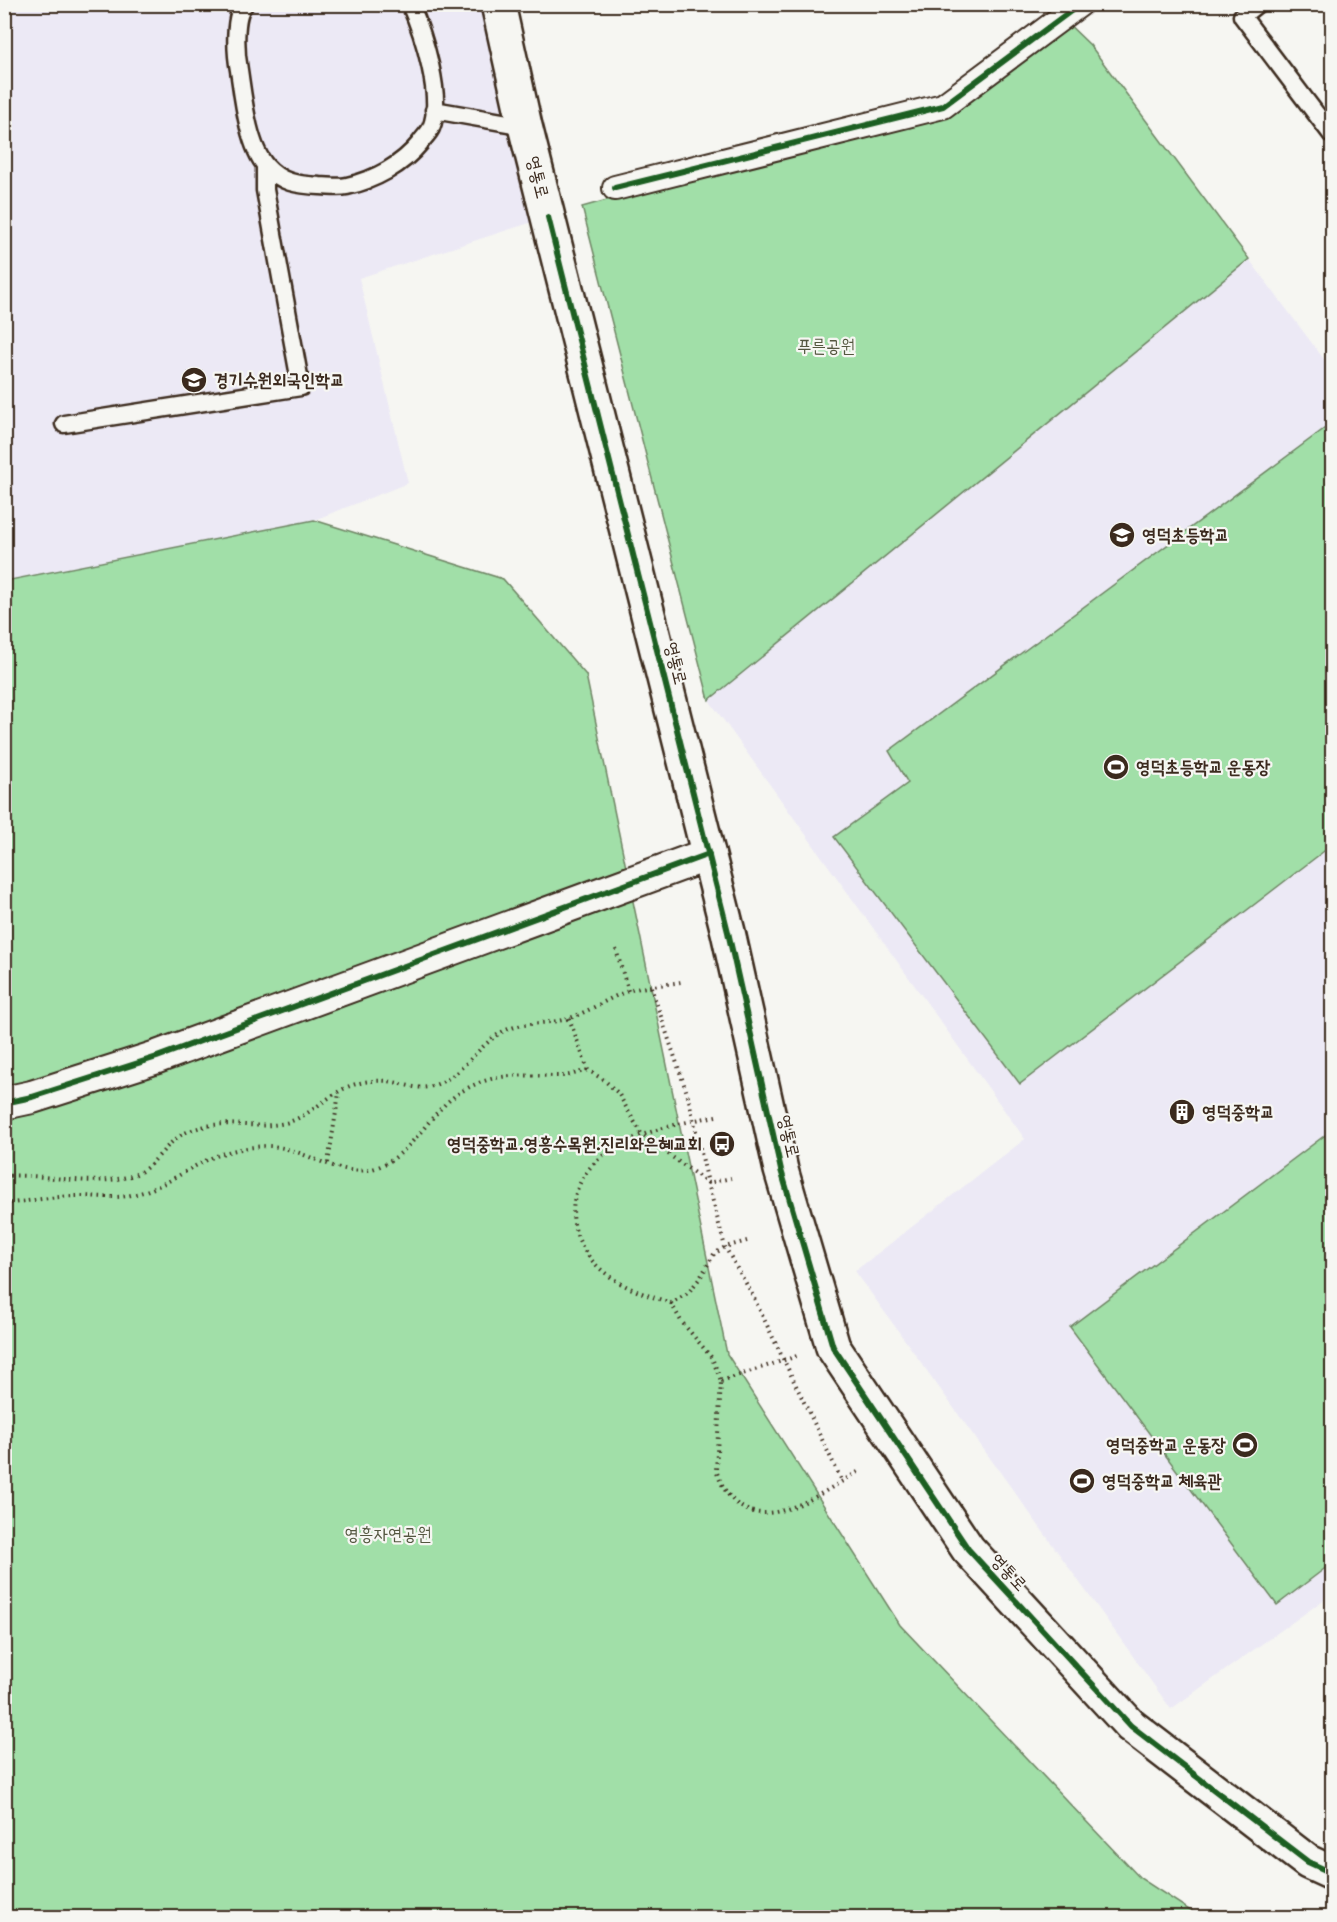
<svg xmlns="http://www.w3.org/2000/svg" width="1337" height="1922" viewBox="0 0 1337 1922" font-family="Itim,'Poor Story',sans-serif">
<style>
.built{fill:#ece9f5}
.green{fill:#a1dfa8;stroke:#6e8463;stroke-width:1.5}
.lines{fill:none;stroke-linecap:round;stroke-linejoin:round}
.service-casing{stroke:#3b2a1e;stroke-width:21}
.pedestrian-casing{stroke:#3b2a1e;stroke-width:28}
.minor-casing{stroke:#3b2a1e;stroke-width:36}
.tertiary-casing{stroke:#3b2a1e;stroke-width:38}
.path{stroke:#3b2a1e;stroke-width:4;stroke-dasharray:1.5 4.5;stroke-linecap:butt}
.service{stroke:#f6f6f2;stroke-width:16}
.pedestrian{stroke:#f6f6f2;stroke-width:24}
.minor{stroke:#f6f6f2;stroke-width:32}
.tertiary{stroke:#f6f6f2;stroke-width:33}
.cycleway-casing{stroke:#f6f6f2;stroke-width:10}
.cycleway{stroke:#1b5e20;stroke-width:6}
.labels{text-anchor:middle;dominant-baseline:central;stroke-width:4.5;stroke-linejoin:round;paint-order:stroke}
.street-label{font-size:18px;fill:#3b2a1e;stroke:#f6f6f2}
.park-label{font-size:18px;fill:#545740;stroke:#f6f6f2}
.poi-label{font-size:18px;font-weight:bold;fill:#3b2a1e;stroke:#f6f6f2;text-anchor:start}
</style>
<rect width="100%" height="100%" fill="#f6f6f2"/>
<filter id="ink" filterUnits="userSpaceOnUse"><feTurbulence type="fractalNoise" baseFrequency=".0167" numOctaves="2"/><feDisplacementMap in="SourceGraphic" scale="12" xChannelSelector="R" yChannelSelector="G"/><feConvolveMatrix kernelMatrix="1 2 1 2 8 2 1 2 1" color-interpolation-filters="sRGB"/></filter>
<g filter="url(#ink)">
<path class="built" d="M5,5H499L548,217L359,278L408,483L314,520L5,581Z
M1249,259L1332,370V1594L1171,1709L855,1271L1025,1139L709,700Z"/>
<path class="green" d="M1062,18L1090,45L1249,259L709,700L582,207L943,106Z
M1332,423V845L1020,1084L834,837L908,783L889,751Z
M314,520L503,579L586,675L727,1354L900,1625L1140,1878L1200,1917L5,1918V581Z
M1332,1130V1563L1277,1605L1070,1327Z"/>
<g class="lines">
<g class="service-casing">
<path id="service" d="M245,4C233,14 236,55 239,70C243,97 248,146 266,166C281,183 298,185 320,186C328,186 338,188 347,186C375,180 402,165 420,143C423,138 429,133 431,128C444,98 423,33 410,4
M1257,4L1242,16L1332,135
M434,110L525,126
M64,424L301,387L265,190V165"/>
</g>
<g class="pedestrian-casing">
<path id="pedestrian" d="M615,188L943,106L1080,4"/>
</g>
<g class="minor-casing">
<path id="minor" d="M4,1103L32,1097L157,1057L709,854"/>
</g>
<g class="tertiary-casing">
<path id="tertiary" d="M498,4L525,126L728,932L781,1170L833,1347L968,1549L1131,1726L1308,1862L1332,1873"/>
</g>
<path class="path" d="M616,949L628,991
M651,987L688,1096L708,1183L725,1247L751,1292L842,1481
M569,1018L588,1070L604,1080L618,1093L642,1135L708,1183L731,1178
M716,1116C680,1123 642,1131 611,1150C561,1181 561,1241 608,1275C626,1289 650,1296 671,1303L688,1293L700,1278L714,1254L725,1247L747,1241
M328,1163L339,1093
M4,1176C48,1173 87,1188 131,1176C155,1169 164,1142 187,1132C224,1116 250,1131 285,1123C311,1117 330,1091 356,1084C366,1081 377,1080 388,1081C403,1083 417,1091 432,1086C462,1077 477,1045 504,1031C524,1021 549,1025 570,1018C590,1011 608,998 628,991C644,986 664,985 681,982
M4,1204C30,1201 56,1196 81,1196C98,1196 115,1199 131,1195C158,1190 181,1173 205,1161C224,1151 246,1147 267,1146C302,1146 336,1178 372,1169C414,1157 428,1110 464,1090C497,1071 526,1076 561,1076C570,1076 579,1072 588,1070
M671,1303L681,1321L712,1358L721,1381L716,1470C743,1550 811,1499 858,1472
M721,1381L797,1356"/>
<use href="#service" class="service"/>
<use href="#pedestrian" class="pedestrian"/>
<use href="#minor" class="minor"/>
<use href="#tertiary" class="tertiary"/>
<g class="cycleway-casing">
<path id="cycleway" d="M615,188L943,106L1080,4
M548,217L728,932L781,1170L833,1347L968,1549L1131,1726L1308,1862L1332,1873
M4,1103L32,1097L157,1057L709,854"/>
</g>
<use href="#cycleway" class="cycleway"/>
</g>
</g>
<defs>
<g id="school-disc" transform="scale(1.35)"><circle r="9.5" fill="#3b2a1e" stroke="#f6f6f2"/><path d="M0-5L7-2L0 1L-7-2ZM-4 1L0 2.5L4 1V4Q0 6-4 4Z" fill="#fff"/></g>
<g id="stadium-disc" transform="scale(1.35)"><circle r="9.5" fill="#3b2a1e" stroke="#f6f6f2"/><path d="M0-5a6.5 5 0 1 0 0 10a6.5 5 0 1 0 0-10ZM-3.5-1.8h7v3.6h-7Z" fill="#fff"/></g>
<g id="building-disc" transform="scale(1.35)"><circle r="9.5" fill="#3b2a1e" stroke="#f6f6f2"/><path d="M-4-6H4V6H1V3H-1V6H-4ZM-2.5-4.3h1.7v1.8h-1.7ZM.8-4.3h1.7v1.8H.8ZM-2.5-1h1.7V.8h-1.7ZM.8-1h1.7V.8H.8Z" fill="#fff"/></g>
<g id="bus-disc" transform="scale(1.35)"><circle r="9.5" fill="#3b2a1e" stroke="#f6f6f2"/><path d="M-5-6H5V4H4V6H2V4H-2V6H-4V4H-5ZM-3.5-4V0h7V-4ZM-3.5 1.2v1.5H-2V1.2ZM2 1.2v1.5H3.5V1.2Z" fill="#fff"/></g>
</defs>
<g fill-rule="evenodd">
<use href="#school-disc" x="194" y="380"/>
<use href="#school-disc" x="1122" y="535"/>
<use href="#stadium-disc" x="1116" y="767"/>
<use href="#building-disc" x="1182" y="1112"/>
<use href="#bus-disc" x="722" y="1144"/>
<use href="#stadium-disc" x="1245" y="1445"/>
<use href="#stadium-disc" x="1082" y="1481"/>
</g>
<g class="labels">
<g class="street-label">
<text transform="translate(538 177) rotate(76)">영통로</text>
<text transform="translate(676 663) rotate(76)">영통로</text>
<text transform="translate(789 1136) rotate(77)">영통로</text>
<text transform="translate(1009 1572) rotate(47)">영통로</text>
</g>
<g class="park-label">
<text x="826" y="346">푸른공원</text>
<text x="388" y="1534">영흥자연공원</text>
</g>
<g class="poi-label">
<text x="214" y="380">경기수원외국인학교</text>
<text x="1142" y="535">영덕초등학교</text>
<text x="1136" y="767">영덕초등학교 운동장</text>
<text x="1202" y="1112">영덕중학교</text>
<text x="702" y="1144" text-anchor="end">영덕중학교.영흥수목원.진리와은혜교회</text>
<text x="1226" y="1445" text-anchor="end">영덕중학교 운동장</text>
<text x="1102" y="1481">영덕중학교 체육관</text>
</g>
</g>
<rect width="1337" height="1922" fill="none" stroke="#f6f6f2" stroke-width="24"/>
<rect x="12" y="12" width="1313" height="1898" fill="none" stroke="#3b2a1e" stroke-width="2" filter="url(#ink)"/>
</svg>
